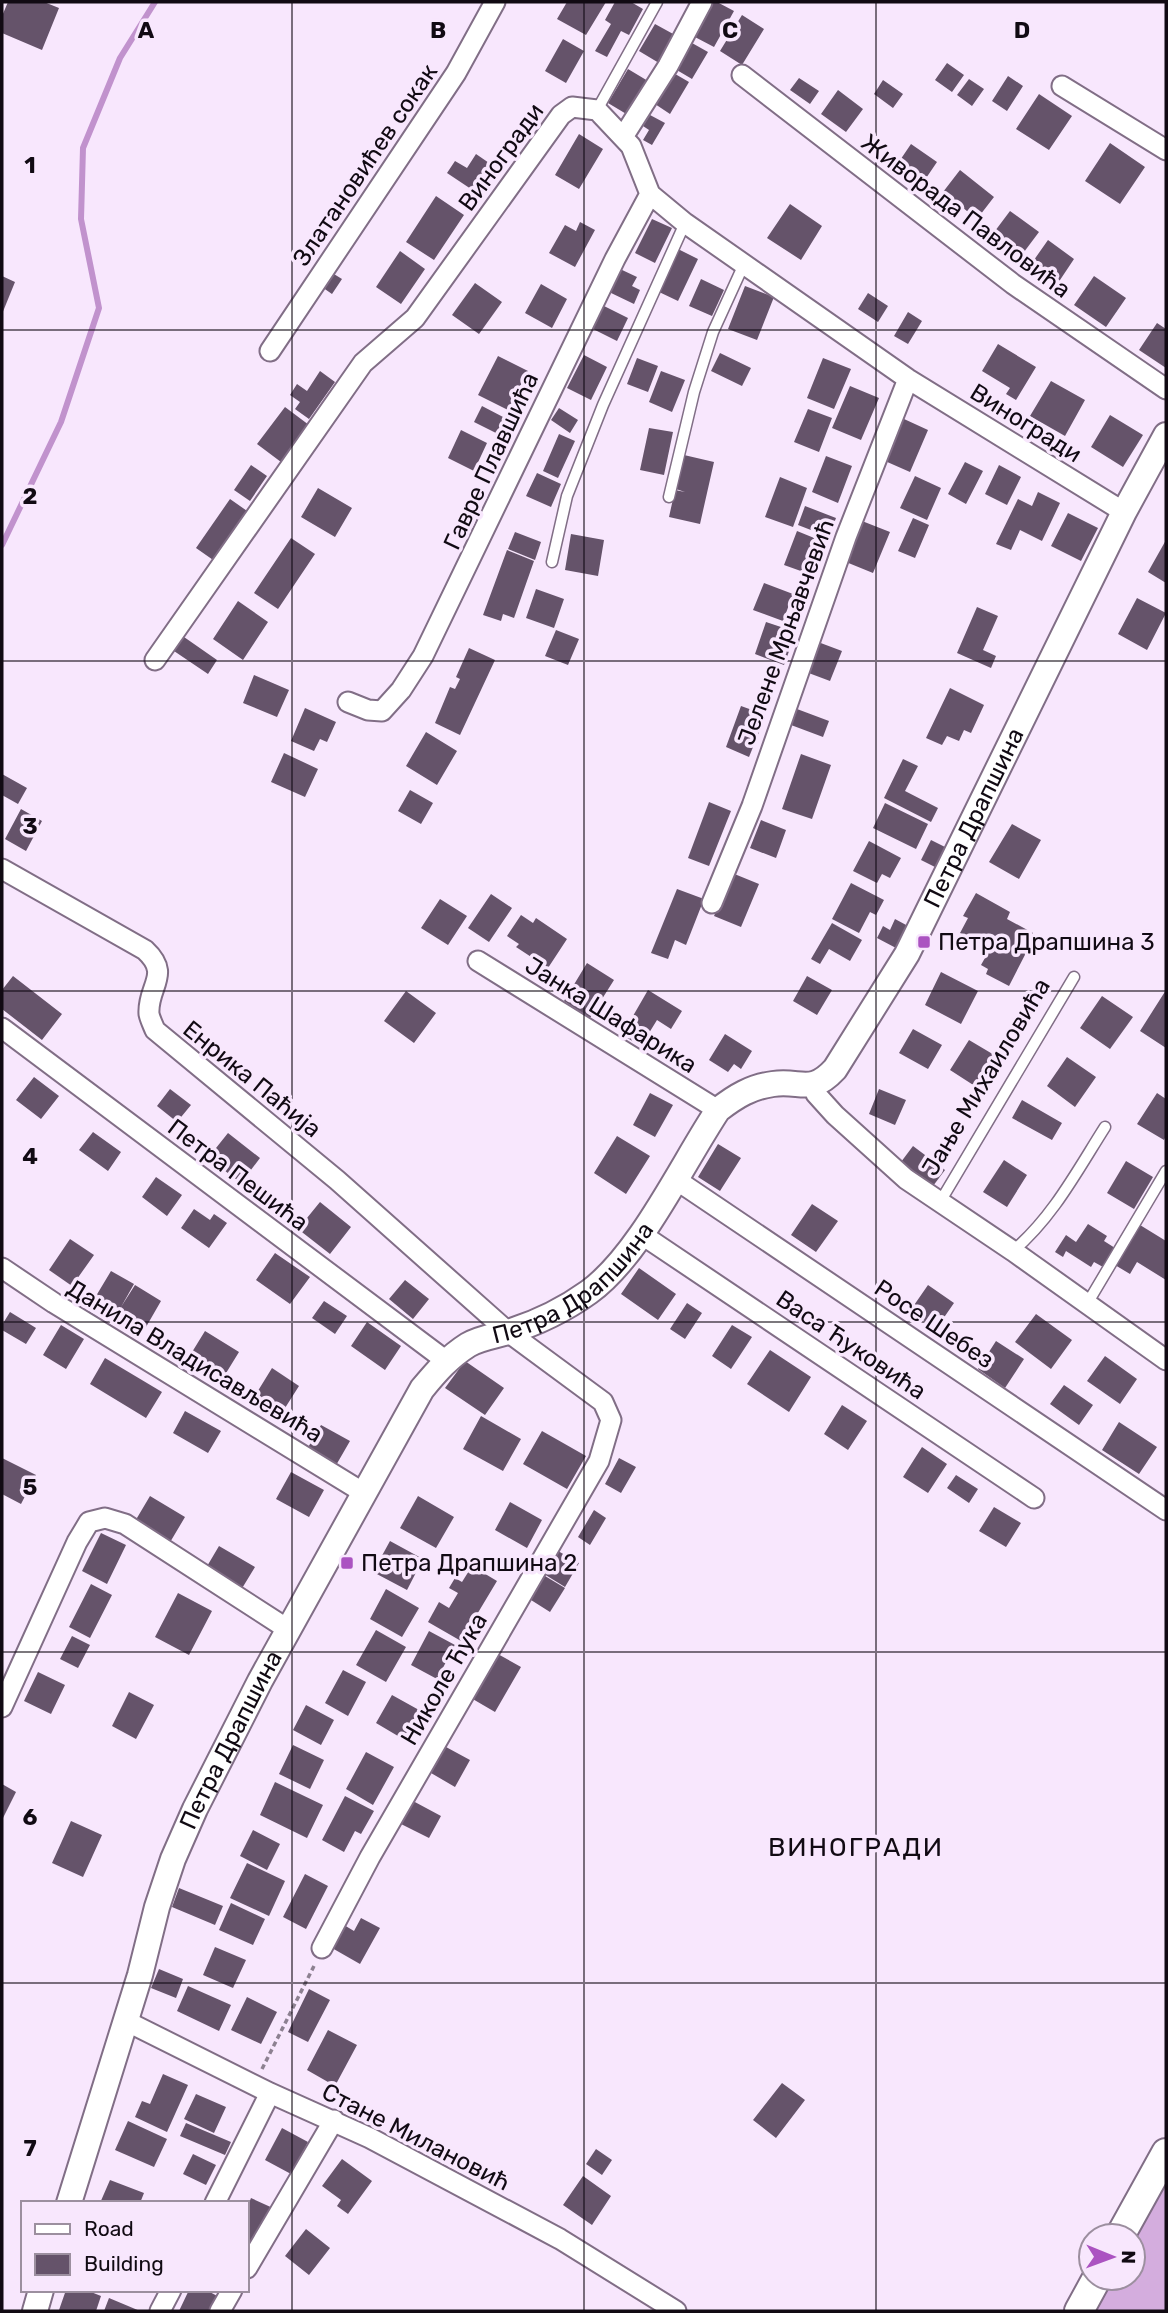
<svg xmlns="http://www.w3.org/2000/svg" width="1168" height="2313" viewBox="0 0 1168 2313" font-family="Rubik,sans-serif">
<style>
.green{fill:#d4adde}
.lines{fill:none;stroke-linecap:round;stroke-linejoin:round}
.stream{stroke:#c192cd;stroke-width:6}
.building{fill:#65536a}
.service-casing{stroke:#816e86;stroke-width:13}
.minor-casing{stroke:#816e86;stroke-width:23}
.tertiary-casing{stroke:#816e86;stroke-width:28}
.secondary-casing{stroke:#816e86;stroke-width:32}
.path{stroke:#8d8191;stroke-width:3.5;stroke-dasharray:5 3.5;stroke-linecap:butt}
.service{stroke:#fff;stroke-width:10}
.minor{stroke:#fff;stroke-width:19}
.tertiary{stroke:#fff;stroke-width:24}
.secondary{stroke:#fff;stroke-width:28}
.grid{fill:none;stroke:#110a13;stroke-width:2;stroke-opacity:0.55}
.poi-dot{fill:#ab53c1;stroke:#f8e7fd;stroke-width:2.5}
.labels{text-anchor:middle;dominant-baseline:central;stroke-width:7;stroke-linejoin:round;paint-order:stroke}
.street-label{font-size:24px;fill:#110a13;stroke:#f8e7fd}
.poi-label{font-size:24px;fill:#110a13;stroke:#f8e7fd;text-anchor:start}
.neighbourhood-label{font-size:26px;letter-spacing:2px;fill:#110a13;stroke:#f8e7fd}
.grid-label{font-size:23px;text-anchor:middle;font-weight:bold;fill:#110a13;stroke:#f8e7fd;stroke-width:7;stroke-linejoin:round;paint-order:stroke}
</style>
<rect width="100%" height="100%" fill="#f8e7fd"/>
<path class="green" d="M1166,2153V2311H1079L1097,2278H1133V2236Z"/>
<g class="lines">
<path class="stream" d="M2,545L61,422L99,308L81,219L83,148L120,58L155,2"/>
</g>
<path class="building" d="M8,2H44L59,8L42,50L2,33V16Z
M567,2H606L586,35L557,19Z
M615,2H631L643,9L629,35L621,31L607,57L595,51L611,24L605,20Z
M713,2H717L734,11L714,47L693,36Z
M742,15L764,29L742,65L720,51Z
M655,24L675,35L659,63L639,51Z
M563,39L584,51L566,83L545,71Z
M692,43L708,52L692,79L670,66L678,52L684,56Z
M947,63L964,75L952,92L935,80Z
M628,69L648,81L628,115L608,103Z
M670,71L689,82L670,114L652,102Z
M1008,76L1023,86L1007,111L992,101Z
M799,78L819,91L810,104L790,90Z
M969,79L984,89L972,106L957,95Z
M883,80L903,94L893,108L874,94Z
M838,90L863,109L846,132L821,114Z
M1039,94L1072,116L1049,150L1016,129Z
M650,115L665,123L652,145L643,140L649,130L643,126Z
M579,134L603,149L579,189L555,175Z
M1110,143L1145,167L1120,204L1085,181Z
M911,144L937,162L918,190L892,172Z
M476,154L492,165L474,191L447,173L455,161L467,168Z
M960,170L994,197L977,219L943,192Z
M436,196L464,215L434,260L406,242Z
M790,204L822,226L801,260L767,238Z
M1010,211L1039,232L1021,256L992,235Z
M652,219L672,228L655,263L635,253Z
M580,222L595,230L575,267L549,253L565,225L576,231Z
M1048,240L1074,259L1056,286L1029,267Z
M678,249L698,259L678,301L657,291Z
M400,251L425,269L401,304L376,287Z
M620,269L637,277L632,286L640,290L634,304L609,292Z
M329,271L342,279L332,294L319,285Z
M2,276L15,282L2,314Z
M1094,276L1126,298L1106,327L1074,305Z
M701,279L724,290L712,316L689,306Z
M475,283L502,302L479,334L452,315Z
M541,284L567,299L552,328L525,313Z
M745,286L774,297L757,340L728,329Z
M868,293L888,306L878,322L858,309Z
M604,306L628,318L617,341L593,329Z
M908,312L922,321L908,344L894,336Z
M1157,323L1166,329V368L1139,350Z
M998,344L1036,367L1016,400L1006,394L1010,388L982,371Z
M720,353L751,368L742,386L711,371Z
M584,355L607,367L591,400L567,388Z
M498,356L528,371L508,410L478,395Z
M637,358L658,366L648,392L627,384Z
M823,358L851,369L834,409L807,398Z
M320,371L335,382L309,419L295,409L300,402L290,395L297,384L307,391Z
M661,371L685,380L672,412L649,402Z
M1051,381L1085,400L1065,436L1030,416Z
M850,386L879,398L861,440L832,428Z
M482,406L505,418L498,434L474,422Z
M285,407L309,425L281,462L257,444Z
M559,408L578,420L570,433L551,420Z
M808,409L832,418L819,452L794,442Z
M1110,415L1143,435L1123,467L1091,447Z
M904,419L928,430L910,472L885,461Z
M649,428L673,432L664,475L640,470Z
M461,430L487,443L474,471L448,458Z
M559,434L575,441L558,478L543,471Z
M684,455L714,462L700,524L669,517L675,490L685,492L676,489Z
M826,456L852,466L838,503L812,492Z
M965,462L983,471L966,504L948,494Z
M251,465L267,476L250,501L234,490Z
M999,465L1021,477L1007,505L985,494Z
M537,473L561,484L551,507L526,496Z
M915,476L941,488L927,520L900,508Z
M780,477L807,488L793,527L765,517Z
M318,488L352,508L335,537L301,517Z
M1038,492L1060,503L1042,541L1020,530L1011,550L996,544L1018,499L1032,506Z
M230,499L250,513L216,562L196,548Z
M805,506L836,518L829,537L798,525Z
M1068,513L1098,528L1081,561L1051,546Z
M913,518L929,525L915,558L898,551Z
M862,521L890,532L873,573L846,562Z
M797,531L824,542L812,575L784,565Z
M515,532L541,542L535,560L508,549Z
M571,534L604,540L598,576L565,570Z
M291,538L315,554L278,609L254,593Z
M1166,540V583L1148,572Z
M507,550L534,561L514,618L503,614L501,621L483,615Z
M764,583L793,594L783,621L753,610Z
M536,589L564,599L554,628L526,618Z
M1137,598L1166,613L1147,650L1118,634Z
M238,601L268,622L243,660L213,639Z
M977,607L998,616L983,650L996,656L991,668L957,653Z
M766,622L796,632L784,665L755,654Z
M556,630L579,639L568,665L545,656Z
M184,637L217,660L208,674L174,651Z
M818,642L842,651L830,681L806,672Z
M469,648L495,660L460,735L435,723L450,687L455,689L460,679L456,677Z
M254,675L289,690L277,717L243,703Z
M950,688L984,705L971,733L964,730L959,741L947,736L942,745L926,738Z
M741,706L766,715L749,757L726,747Z
M305,708L336,722L327,742L320,739L314,751L291,741Z
M797,709L829,721L823,737L791,725Z
M426,732L457,751L437,785L406,766Z
M284,753L318,769L305,797L271,782Z
M801,754L831,765L812,819L782,809Z
M903,759L918,766L905,791L938,808L931,822L884,798Z
M2,774L27,788L18,804L2,795Z
M410,790L433,803L421,824L398,811Z
M709,802L731,811L709,866L688,858Z
M885,803L928,824L916,849L873,828Z
M21,809L42,821L26,851L5,839Z
M761,820L786,830L776,858L750,848Z
M1012,824L1041,840L1019,879L989,862Z
M931,840L947,848L937,868L921,860Z
M869,841L901,858L890,878L882,874L877,883L853,871Z
M732,873L759,884L741,927L714,916Z
M851,883L884,900L876,915L870,912L859,933L832,919Z
M677,889L704,899L686,945L675,940L668,959L651,953Z
M976,893L1010,912L1007,919L1033,933L1025,947L1028,949L1009,986L986,974L988,969L981,965L990,949L960,933L968,918L963,916Z
M491,894L512,908L489,942L468,928Z
M440,899L467,916L448,945L421,928Z
M521,915L533,923L536,918L567,939L548,968L516,947L519,944L507,936Z
M895,919L908,926L896,948L877,938L883,926L890,930Z
M832,923L862,940L850,961L829,949L820,964L811,959Z
M587,963L614,980L590,1018L564,1001Z
M941,972L978,991L961,1024L925,1005Z
M13,976L62,1014L42,1040L2,1009V990Z
M807,976L832,990L817,1015L793,1001Z
M648,990L682,1011L671,1029L657,1020L641,1046L622,1035Z
M1166,990V1048L1140,1031Z
M406,991L436,1013L414,1043L384,1021Z
M1102,996L1133,1017L1110,1049L1080,1028Z
M913,1029L942,1045L928,1069L899,1053Z
M725,1034L752,1051L741,1069L734,1064L728,1072L709,1060Z
M969,1040L1001,1059L981,1090L950,1070Z
M1067,1057L1096,1077L1075,1107L1047,1086Z
M34,1077L59,1096L41,1119L16,1100Z
M170,1089L191,1105L177,1122L157,1106Z
M879,1089L906,1100L895,1125L869,1114Z
M650,1093L673,1105L655,1137L633,1125Z
M1157,1093L1166,1099V1136L1164,1140L1137,1124Z
M1022,1100L1062,1123L1052,1140L1012,1118Z
M93,1132L121,1152L108,1171L79,1150Z
M228,1133L260,1158L241,1183L208,1158Z
M617,1136L650,1156L626,1194L594,1173Z
M718,1144L741,1158L720,1191L698,1177Z
M913,1146L945,1170L933,1186L901,1162Z
M1004,1160L1027,1175L1007,1207L983,1192Z
M1126,1161L1153,1177L1134,1209L1107,1193Z
M156,1177L182,1195L167,1216L142,1197Z
M320,1202L351,1227L330,1254L298,1229Z
M812,1204L838,1221L816,1252L791,1235Z
M194,1209L210,1220L214,1214L227,1223L209,1248L181,1228Z
M1088,1224L1107,1236L1104,1241L1115,1248L1103,1267L1094,1262L1091,1267L1066,1251L1063,1257L1055,1252L1066,1235L1076,1242Z
M1140,1225L1166,1241V1280L1137,1262L1130,1274L1115,1265Z
M70,1239L94,1255L72,1286L49,1270Z
M275,1253L310,1277L290,1304L256,1280Z
M639,1268L676,1294L658,1320L621,1294Z
M111,1271L134,1284L121,1307L135,1285L161,1301L146,1327L96,1296Z
M405,1280L429,1299L413,1319L389,1299Z
M928,1285L954,1303L936,1329L910,1311Z
M324,1301L347,1316L335,1334L312,1318Z
M687,1303L702,1313L685,1339L670,1329Z
M10,1312L36,1328L26,1344L2,1330V1325Z
M1036,1314L1072,1340L1051,1369L1015,1342Z
M367,1322L401,1346L385,1370L351,1346Z
M61,1325L84,1339L66,1369L43,1355Z
M732,1325L752,1337L731,1369L712,1356Z
M205,1331L239,1352L223,1378L189,1357Z
M996,1341L1024,1359L1005,1388L978,1369Z
M770,1350L811,1377L789,1412L747,1384Z
M1105,1356L1137,1379L1120,1404L1087,1381Z
M105,1358L162,1392L146,1418L90,1384Z
M465,1361L504,1388L485,1415L445,1388Z
M272,1368L299,1386L278,1419L251,1402Z
M1064,1385L1093,1405L1079,1425L1050,1404Z
M842,1405L867,1421L848,1450L824,1434Z
M185,1411L221,1431L208,1453L173,1433Z
M481,1416L521,1439L503,1471L463,1449Z
M1119,1422L1157,1447L1139,1474L1102,1450Z
M321,1425L350,1441L335,1467L306,1451Z
M542,1431L586,1456L567,1489L523,1464Z
M922,1447L947,1464L928,1493L903,1477Z
M2,1458L36,1475L21,1504L2,1494Z
M619,1458L636,1467L621,1493L605,1484Z
M291,1472L324,1490L309,1517L276,1499Z
M956,1475L978,1489L969,1503L947,1488Z
M150,1496L185,1517L169,1544L134,1523Z
M418,1496L454,1517L436,1548L400,1528Z
M510,1502L542,1520L527,1548L495,1530Z
M994,1507L1021,1523L1006,1547L979,1531Z
M594,1510L606,1518L590,1545L578,1537Z
M101,1533L126,1545L107,1584L82,1571Z
M390,1541L423,1559L407,1590L373,1572Z
M219,1546L255,1567L241,1590L206,1568Z
M558,1551L579,1563L565,1587L544,1574Z
M472,1566L497,1581L461,1641L428,1622L439,1602L449,1608L458,1593L449,1588L455,1578L462,1582Z
M545,1576L565,1588L550,1612L531,1600Z
M91,1584L112,1595L90,1638L69,1627Z
M386,1589L419,1608L402,1637L370,1619Z
M178,1593L212,1611L189,1655L155,1637Z
M376,1630L406,1647L386,1682L356,1665Z
M429,1631L455,1645L437,1679L411,1665Z
M72,1636L90,1645L78,1668L60,1659Z
M496,1653L521,1667L495,1712L471,1698Z
M343,1670L366,1682L348,1716L325,1703Z
M38,1672L65,1685L51,1714L24,1701Z
M129,1692L154,1705L136,1739L112,1726Z
M392,1695L419,1710L403,1739L376,1723Z
M306,1705L334,1720L321,1745L293,1730Z
M293,1745L324,1760L310,1789L279,1774Z
M446,1747L470,1760L455,1787L431,1773Z
M366,1752L394,1767L373,1805L346,1789Z
M275,1782L323,1805L307,1838L260,1815Z
M2,1784L16,1792L2,1820Z
M345,1796L374,1811L361,1834L355,1831L344,1852L322,1840Z
M413,1801L441,1816L429,1838L401,1824Z
M71,1821L102,1835L83,1877L52,1863Z
M253,1830L280,1844L267,1870L240,1856Z
M247,1863L285,1881L269,1916L230,1898Z
M305,1874L328,1886L306,1929L283,1917Z
M179,1888L223,1906L215,1925L172,1907Z
M231,1903L265,1919L253,1945L219,1930Z
M361,1918L380,1928L360,1964L332,1948L344,1925L354,1931Z
M215,1947L246,1960L233,1988L203,1975Z
M159,1969L183,1979L176,1998L151,1988Z
M188,1986L231,2005L219,2031L177,2011Z
M309,1989L330,2000L308,2042L288,2032Z
M247,1997L277,2012L261,2044L231,2030Z
M328,2030L357,2045L335,2086L307,2070Z
M163,2074L188,2085L167,2132L135,2117L142,2101L150,2104Z
M782,2083L805,2100L776,2138L753,2120Z
M196,2094L226,2107L214,2133L184,2119Z
M128,2121L167,2139L154,2167L115,2150Z
M186,2123L231,2142L225,2155L180,2136Z
M282,2128L308,2142L291,2174L265,2160Z
M596,2149L612,2160L602,2175L586,2164Z
M193,2154L216,2165L206,2185L183,2174Z
M342,2159L372,2181L348,2214L337,2206L341,2200L322,2186Z
M583,2176L611,2196L592,2225L563,2205Z
M110,2180L144,2193L140,2203H100Z
M251,2198L275,2209L257,2246L247,2241V2208Z
M306,2229L330,2248L309,2275L285,2256Z
M66,2290H86L101,2296L96,2311L59,2310Z
M189,2290H206L221,2298L214,2311H179Z
M109,2298L140,2311H104Z"/>
<g class="lines">
<g class="service-casing">
<path id="service" d="M597,110L657,2
M669,497L694,392L713,332L744,264
M552,562L567,496L603,405L685,223
M940,1202L1074,977
M1013,1251C1053,1217 1077,1171 1105,1127
M1087,1304L1166,1171"/>
</g>
<g class="minor-casing">
<path id="minor" d="M742,75L1013,284L1166,389
M1062,86L1166,150
M623,137L668,66L702,2
M270,351L456,73L495,2
M155,660L363,363L415,318L561,115L572,107L597,110L631,146L650,194L685,223L908,379L1124,512
M348,702L368,710L382,711L401,690L423,656L615,259L650,194
M2,869L145,950C172,975 147,986 149,1014C150,1019 153,1025 155,1030L337,1180L508,1332L603,1402L611,1420L599,1461L370,1857L322,1948
M712,903L752,806L846,537L908,379
M478,961L718,1110
M2,1028L445,1360
M813,1085L816,1094L835,1115L906,1179L1013,1251L1166,1360
M675,1179L1166,1510
M641,1234L1034,1498
M2,1268L54,1303L364,1493
M2,1707L77,1542L89,1522L105,1518L125,1524L289,1630
M126,2021L270,2093L370,2138L560,2239L676,2311
M215,2203L270,2093
M247,2268L334,2120
M160,2311L171,2290
M220,2311L232,2290"/>
</g>
<g class="tertiary-casing">
<g id="tertiary">
<path id="s1" d="M69,2203L140,1975L157,1907L173,1859L195,1809L260,1681L422,1389C436,1372 449,1357 468,1345C479,1338 495,1336 508,1332C537,1323 564,1310 589,1292C640,1255 682,1164 718,1110C736,1096 751,1087 773,1084C802,1080 811,1095 835,1069L907,954L1124,512L1166,435"/>
<path d="M35,2311L41,2290"/>
</g>
</g>
<g class="secondary-casing">
<path id="secondary" d="M1120,2236L1166,2153
M1079,2311L1097,2278"/>
</g>
<path class="path" d="M262,2069L314,1966"/>
<use href="#service" class="service"/>
<use href="#minor" class="minor"/>
<use href="#tertiary" class="tertiary"/>
<use href="#secondary" class="secondary"/>
</g>
<path class="grid" d="M292,2V2311M584,2V2311M876,2V2311M2,330H1166M2,661H1166M2,991H1166M2,1322H1166M2,1652H1166M2,1983H1166"/>
<g class="poi-dot">
<rect x="917" y="935" width="14" height="14" rx="3.5"/>
<rect x="340" y="1556" width="14" height="14" rx="3.5"/>
</g>
<g class="labels">
<g class="street-label">
<text transform="translate(501 157) rotate(-54)">Виногради</text>
<text transform="translate(365 165) rotate(-56)">Златановићев сокак</text>
<text transform="translate(966 216) rotate(37)">Живорада Павловића</text>
<text transform="translate(1026 423) rotate(32)">Виногради</text>
<text transform="translate(491 461) rotate(-65)">Гавре Плавшића</text>
<text transform="translate(786 632) rotate(-70)">Јелене Мрњавчевић</text>
<text stroke="none"><textPath href="#s1" startOffset="1729">Петра Драпшина</textPath></text>
<text transform="translate(611 1015) rotate(32)">Јанка Шафарика</text>
<text transform="translate(986 1077) rotate(-59)">Јање Михаиловића</text>
<text transform="translate(252 1079) rotate(39)">Енрика Паћија</text>
<text transform="translate(238 1175) rotate(37)">Петра Пешића</text>
<text stroke="none"><textPath href="#s1" startOffset="1080">Петра Драпшина</textPath></text>
<text transform="translate(934 1324) rotate(34)">Росе Шебез</text>
<text transform="translate(851 1345) rotate(34)">Васа Ћуковића</text>
<text transform="translate(195 1361) rotate(31)">Данила Владисављевића</text>
<text transform="translate(444 1679) rotate(-60)">Николе Ћука</text>
<text stroke="none"><textPath href="#s1" startOffset="492">Петра Драпшина</textPath></text>
<text transform="translate(416 2137) rotate(27)">Стане Милановић</text>
</g>
<g class="poi-label">
<text x="938" y="942">Петра Драпшина 3</text>
<text x="361" y="1563">Петра Драпшина 2</text>
</g>
<g class="neighbourhood-label">
<text x="856" y="1847">ВИНОГРАДИ</text>
</g>
</g>
<g class="grid-label">
<text x="146" y="38">A</text>
<text x="438" y="38">B</text>
<text x="730" y="38">C</text>
<text x="1022" y="38">D</text>
<text x="30" y="173">1</text>
<text x="30" y="504">2</text>
<text x="30" y="834">3</text>
<text x="30" y="1164">4</text>
<text x="30" y="1495">5</text>
<text x="30" y="1825">6</text>
<text x="30" y="2156">7</text>
</g>
<rect width="1168" height="2313" fill="none" stroke="#110a13" stroke-width="7"/>
<rect x="21" y="2201" width="228" height="91" fill="#f8e7fd" stroke="#9c8f9f" stroke-width="2"/>
<rect x="35" y="2224" width="35" height="10" fill="#ffffff" stroke="#9c8f9f" stroke-width="2"/>
<text x="84" y="2236" font-size="21" fill="#110a13">Road</text>
<rect x="35" y="2254" width="35" height="21" fill="#65536a" stroke="#9c8f9f" stroke-width="2"/>
<text x="84" y="2271" font-size="21" fill="#110a13">Building</text>
<g transform="translate(1112 2257) rotate(91)"><circle r="33" fill="#f8e7fd" stroke="#9c8f9f" stroke-width="2"/>
<path d="M0-5L12 26L0 18L-12 26Z" fill="#ab53c1"/>
<text y="-10" font-size="19" font-weight="bold" text-anchor="middle" fill="#110a13">N</text>
</g>
</svg>
